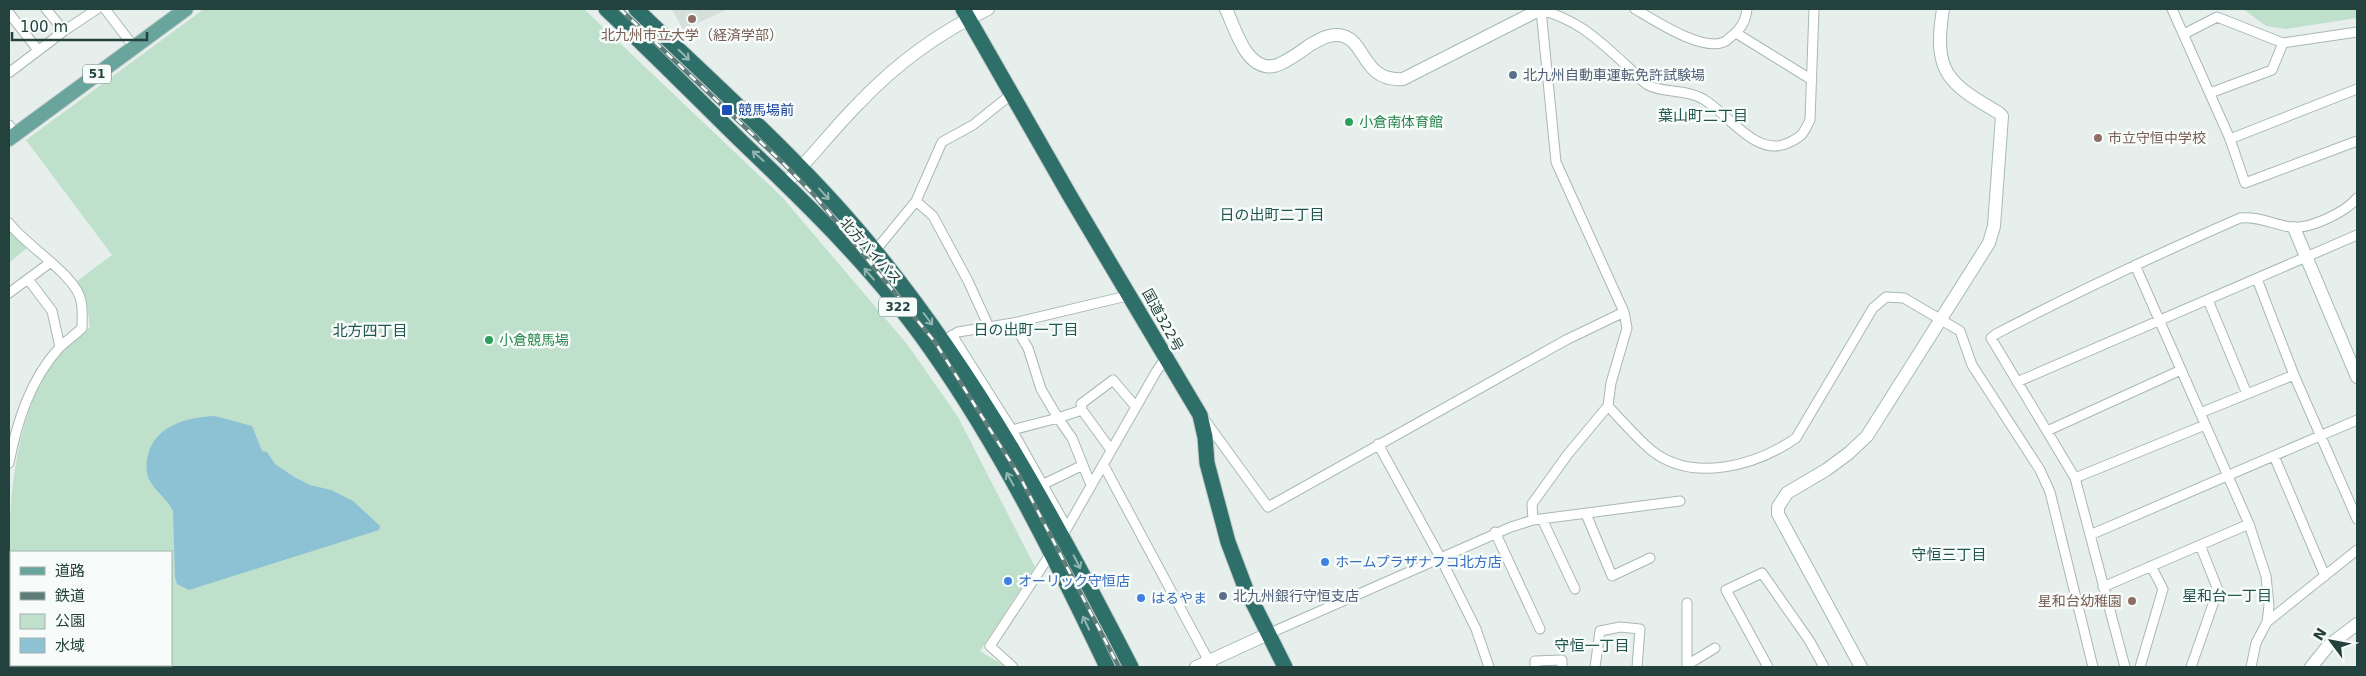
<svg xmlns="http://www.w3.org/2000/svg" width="2366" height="676" viewBox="0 0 2366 676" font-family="'DejaVu Sans','Noto Sans JP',sans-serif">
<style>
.built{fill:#d4dfdb}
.green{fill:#bfe0cb}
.water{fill:#8dc1d4}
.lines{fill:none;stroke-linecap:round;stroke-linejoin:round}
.street-casing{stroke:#a8b8b4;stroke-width:11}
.secondary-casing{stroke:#a4bbb5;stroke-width:14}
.primary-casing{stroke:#c2cac9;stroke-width:16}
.highway-casing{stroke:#c2cac9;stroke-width:17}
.street{stroke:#fff;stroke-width:9}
.secondary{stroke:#fff;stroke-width:12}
.primary{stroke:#69a59d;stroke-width:14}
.highway{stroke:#2f6f69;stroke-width:15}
.rail-casing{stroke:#5f7d78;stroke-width:4.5}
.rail{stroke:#f7fbf9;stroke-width:2.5;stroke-dasharray:8;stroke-linecap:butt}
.oneway{stroke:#93b5b1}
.education-dot{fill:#8d6e63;stroke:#f7fbf9;stroke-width:2}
.service-dot{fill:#5c6f8a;stroke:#f7fbf9;stroke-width:2}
.transit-dot{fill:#1a4fb4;stroke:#f7fbf9;stroke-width:2}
.leisure-dot{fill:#2e9e5b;stroke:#f7fbf9;stroke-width:2}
.shop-dot{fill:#3f7fe0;stroke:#f7fbf9;stroke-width:2}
.labels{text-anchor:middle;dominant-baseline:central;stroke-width:5;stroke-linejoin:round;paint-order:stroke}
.shield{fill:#f7fbf9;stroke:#637a75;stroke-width:1}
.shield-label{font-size:12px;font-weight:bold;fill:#24423d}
.education-label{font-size:14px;fill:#785e54;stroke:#f7fbf9}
.service-label{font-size:14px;fill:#4e5e75;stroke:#f7fbf9;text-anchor:start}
.transit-label{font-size:14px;fill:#164399;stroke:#f7fbf9;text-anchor:start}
.leisure-label{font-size:14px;fill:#27864d;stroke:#f7fbf9;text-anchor:start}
.street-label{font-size:14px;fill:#24423d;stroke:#f7fbf9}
.shop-label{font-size:14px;fill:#366cbe;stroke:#f7fbf9;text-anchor:start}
.neighbourhood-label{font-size:15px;fill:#1f554e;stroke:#f7fbf9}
</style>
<rect width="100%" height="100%" fill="#e6efec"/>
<path class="built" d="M672,9H728L683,30Z"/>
<path class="green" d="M204,9H584L782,197L907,344L958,417L1035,567L980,651L1006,667H18L16,665H171V552H11V656L9,651C9,555 0,438 56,357C65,346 79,336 90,327L86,298L77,281L112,255L26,140Z
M2243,9H2357V18L2286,29L2266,26Z
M9,229L27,248L9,263Z"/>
<path class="water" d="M215,416L252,426L262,451L267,452L275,464L294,477L310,485L331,490L353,501L380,526L379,530L189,590L177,584L175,577L173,511C167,498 154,491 148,477C146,470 146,462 148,455C155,425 189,417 215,416Z"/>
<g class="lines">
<g class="street-casing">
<path id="street" d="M46,9L64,31
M105,9L134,47
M1635,9C1654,20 1702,52 1724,42C1727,41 1730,37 1733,35C1742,28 1746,20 1747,9
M2172,9L2230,139L2245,183L2357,141
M9,13L38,50
M1736,33L1812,80
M2184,34L2217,17L2283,43L2357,32
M9,71L10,72L64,31L97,9
M2210,93L2272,70L2283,43
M9,125L15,134
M2230,139L2357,89
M916,201L933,216L968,281L989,327
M9,223C25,245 77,276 81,301C83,310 82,319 82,328C75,335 66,341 59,348C30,380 17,422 9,463
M875,251L916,201L942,142L973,125L1013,93
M2135,265L2249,524L2266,576L2269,606L2267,622L2256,643L2251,667
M28,279L52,311L60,347
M2257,279L2294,375L2357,519
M9,293L51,262
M2208,300L2247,394
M1013,323L1028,348L1041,389L1058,418L1082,410L1111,450
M952,335L1012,430L1067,528
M948,338L958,332L1013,323L1131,295
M2017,382L2357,235
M1608,406C1622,421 1636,437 1651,450C1693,484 1757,465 1796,438L1873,308L1886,297L1904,298L1960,331L1972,365L2040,470L2050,492L2093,667
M1082,410L1081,404L1113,380L1136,407
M2200,413L2294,375
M1204,419L1268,507L1566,340L1624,312
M1012,430L1058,418L1072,438L1091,485
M2047,431L2181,370
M1378,444L1440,557L1476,629L1489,667
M2274,456L2325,576
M1103,464L1212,667
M2075,478L2205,425
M1044,484L1083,465
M1586,514L1612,576L1650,558
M1542,519L1575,589
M1533,520L1532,504L1568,454L1608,406L1611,383L1627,328L1624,312L1556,162L1541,10C1580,21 1597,39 1626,65C1633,71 1640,80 1648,85C1661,93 1687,89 1703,99C1728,113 1756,158 1788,143C1803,136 1803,134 1810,120L1814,9
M1495,532L1540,629
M2090,535L2357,420
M2103,587L2249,524
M2267,622L2357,550
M1268,634L1511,527L1533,520L1680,501
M9,663L11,667
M1687,665L1715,648
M1013,667L990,646L1063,535L1156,372L1165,359
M1535,667V661L1562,660V667
M1595,667L1600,631L1620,627L1640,629L1637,667
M1687,667V603
M1768,667L1726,590L1762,573L1809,640L1824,667
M2125,667L2075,478L1991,338L1996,334C2076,292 2158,254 2240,218C2257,216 2273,224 2290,227C2309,230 2346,212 2357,198
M2140,667L2163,589L2151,566
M2191,667L2218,590L2200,545"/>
</g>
<g class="secondary-casing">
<path id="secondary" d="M1226,9C1235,28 1246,71 1274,66C1286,63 1300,52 1310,45C1319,40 1328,34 1338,35C1367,37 1360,82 1403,79L1541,9
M787,182C812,157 834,128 859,103C896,64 940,32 988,9
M2294,228L2357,377
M1196,667L1268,634
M1861,667L1778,514V507L1787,493L1826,470L1849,453L1867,436L1989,243L1994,226L2002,116L1999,113C1947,83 1933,72 1943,9
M2311,667L2328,646L2357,624"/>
</g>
<g class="primary-casing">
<path id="primary" d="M9,139L186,9"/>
</g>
<g class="highway-casing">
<path id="highway" d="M606,9C652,52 696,97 741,141C808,205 877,272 930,348C1000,447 1055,558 1107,667
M636,9C718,88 805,164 876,252C980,380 1056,521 1131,667
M963,9L1070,196L1200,415L1205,437L1207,463L1228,542L1245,587L1285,667"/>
</g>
<use href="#street" class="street"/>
<use href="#secondary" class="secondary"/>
<use href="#primary" class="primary"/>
<use href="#highway" class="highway"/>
<g class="rail-casing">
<path id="rail" d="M620,9L783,163L816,197L935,342L1020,477L1119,667"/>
</g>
<use href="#rail" class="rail"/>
</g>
<defs><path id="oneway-shaft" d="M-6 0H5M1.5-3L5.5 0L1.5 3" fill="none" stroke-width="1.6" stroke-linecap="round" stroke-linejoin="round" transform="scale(1.25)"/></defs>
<g class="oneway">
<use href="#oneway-shaft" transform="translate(684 55) rotate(44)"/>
<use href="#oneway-shaft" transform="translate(758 156) rotate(-138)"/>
<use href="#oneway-shaft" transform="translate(824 194) rotate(48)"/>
<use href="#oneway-shaft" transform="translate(869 274) rotate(-131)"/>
<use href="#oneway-shaft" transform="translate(928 319) rotate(53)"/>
<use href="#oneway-shaft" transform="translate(1010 479) rotate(-119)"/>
<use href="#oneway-shaft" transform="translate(1077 562) rotate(63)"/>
<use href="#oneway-shaft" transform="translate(1086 623) rotate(-115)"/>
</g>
<g class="education-dot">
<circle cx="692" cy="19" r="5"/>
<circle cx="2098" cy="138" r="5"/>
<circle cx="2132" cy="601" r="5"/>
</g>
<g class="service-dot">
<circle cx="1513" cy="75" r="5"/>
<circle cx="1223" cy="596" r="5"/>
</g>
<rect class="transit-dot" x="721" y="104" width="12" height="12" rx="2.5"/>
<g class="leisure-dot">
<circle cx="1349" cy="122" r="5"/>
<circle cx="489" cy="340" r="5"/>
</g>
<g class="shop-dot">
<circle cx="1325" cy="562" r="5"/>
<circle cx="1008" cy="581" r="5"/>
<circle cx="1141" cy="598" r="5"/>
</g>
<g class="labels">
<g class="shield">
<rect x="83" y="64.5" width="28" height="19" rx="4"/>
<rect x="879" y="297.5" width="38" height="19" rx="4"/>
</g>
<g class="shield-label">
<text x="97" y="74">51</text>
<text x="898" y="307">322</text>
</g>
<g class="education-label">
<text x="692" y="35">北九州市立大学（経済学部）</text>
<text x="2108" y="138" text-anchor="start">市立守恒中学校</text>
<text x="2122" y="601" text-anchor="end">星和台幼稚園</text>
</g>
<g class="service-label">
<text x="1523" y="75">北九州自動車運転免許試験場</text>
<text x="1233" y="596">北九州銀行守恒支店</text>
</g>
<g class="transit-label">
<text x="738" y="110">競馬場前</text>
</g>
<g class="leisure-label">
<text x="1359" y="122">小倉南体育館</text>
<text x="499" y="340">小倉競馬場</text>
</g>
<g class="street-label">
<text transform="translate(871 251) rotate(48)">北方バイパス</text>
<text transform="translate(1163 320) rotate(61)">国道322号</text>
</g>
<g class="shop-label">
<text x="1335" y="562">ホームプラザナフコ北方店</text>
<text x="1018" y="581">オーリック守恒店</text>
<text x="1151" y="598">はるやま</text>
</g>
<g class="neighbourhood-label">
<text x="1703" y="116">葉山町二丁目</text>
<text x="1272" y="215">日の出町二丁目</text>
<text x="1026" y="330">日の出町一丁目</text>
<text x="370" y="331">北方四丁目</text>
<text x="1949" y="555">守恒三丁目</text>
<text x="2227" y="596">星和台一丁目</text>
<text x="1592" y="646">守恒一丁目</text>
</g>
</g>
<rect width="2366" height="676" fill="none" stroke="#24423d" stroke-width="20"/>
<rect x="10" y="551" width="162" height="115" fill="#f7fbf9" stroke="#a3b1ae"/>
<rect x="20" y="567" width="25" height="8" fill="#69a59d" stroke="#a3b1ae"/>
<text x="55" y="576" font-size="15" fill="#24423d">道路</text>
<rect x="20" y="592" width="25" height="8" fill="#5f7d78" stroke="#a3b1ae"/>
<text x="55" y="601" font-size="15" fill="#24423d">鉄道</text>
<rect x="20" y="614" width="25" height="15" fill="#bfe0cb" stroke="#a3b1ae"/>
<text x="55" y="626" font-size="15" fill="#24423d">公園</text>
<rect x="20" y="638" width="25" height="15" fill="#8dc1d4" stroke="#a3b1ae"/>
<text x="55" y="651" font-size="15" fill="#24423d">水域</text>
<g transform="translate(2331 641) rotate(302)" stroke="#f7fbf9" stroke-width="4" paint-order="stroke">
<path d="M0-4L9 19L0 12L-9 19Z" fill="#24423d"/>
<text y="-8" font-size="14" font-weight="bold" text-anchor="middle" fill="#24423d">N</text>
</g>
<path d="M12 32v8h135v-8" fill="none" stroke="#24423d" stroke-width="2.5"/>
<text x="20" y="32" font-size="15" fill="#24423d" stroke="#f7fbf9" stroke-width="4" paint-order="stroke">100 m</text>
</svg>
